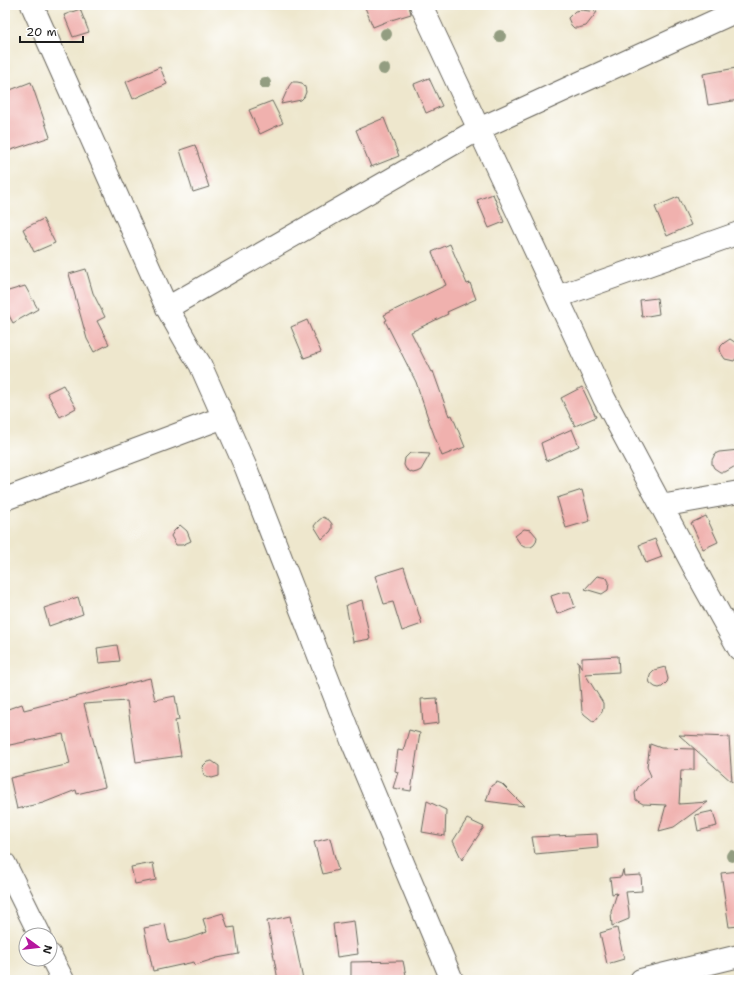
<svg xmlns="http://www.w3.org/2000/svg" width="744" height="985" viewBox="0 0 744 985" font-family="'Shantell Sans',sans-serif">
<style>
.building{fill:#f0b1ae}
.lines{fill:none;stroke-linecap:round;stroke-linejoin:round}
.minor-casing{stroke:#66635a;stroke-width:24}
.minor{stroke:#fff;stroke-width:22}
.tree{fill:#939d81}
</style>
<rect width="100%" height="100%" fill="#fff"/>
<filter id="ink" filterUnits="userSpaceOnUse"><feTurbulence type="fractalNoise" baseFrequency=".025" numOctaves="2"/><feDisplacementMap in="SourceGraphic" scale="8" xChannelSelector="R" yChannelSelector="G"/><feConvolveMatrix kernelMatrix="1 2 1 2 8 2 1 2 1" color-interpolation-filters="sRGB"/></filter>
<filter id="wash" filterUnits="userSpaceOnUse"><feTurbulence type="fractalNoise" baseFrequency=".012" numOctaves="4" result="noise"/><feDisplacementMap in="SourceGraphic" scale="16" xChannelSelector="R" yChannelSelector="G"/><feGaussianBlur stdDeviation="0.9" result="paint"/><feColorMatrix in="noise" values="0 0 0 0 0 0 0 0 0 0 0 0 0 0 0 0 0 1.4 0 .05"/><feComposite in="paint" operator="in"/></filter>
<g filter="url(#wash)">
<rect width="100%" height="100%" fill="#eee7cd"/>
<g id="blocks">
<path class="building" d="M364,5H409L411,14L388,21L373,27Z
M80,9L89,32L73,37L64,15Z
M582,10L597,12L586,26L578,28H574L571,25L568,18L575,11Z
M160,67L167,84L133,99L126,82Z
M736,68L739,89V100L708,105L703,74Z
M429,78L442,106L426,113L414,84Z
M31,82L50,137L5,152V92Z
M292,82H297L302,83L305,87L306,92L304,97L301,100L281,104L289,86Z
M272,101L283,123L260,134L249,110Z
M384,118L399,156L371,167L356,130Z
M195,145L209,187L193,192L180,150Z
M493,194L504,222L489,228L477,200Z
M678,197L691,225L667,236L655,207Z
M43,219L55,243L34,252L23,229Z
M450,244L467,284L470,283L476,299L447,312L448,314L411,332L431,372L433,371L449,416L452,415L465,447L442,456L430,424L416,382L385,321L387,320L384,315L446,285L432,252Z
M86,269L93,293L105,317L97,321L109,344L94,352L87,339L69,274Z
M25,286L38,309L13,323L5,308V292Z
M657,298L659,314L642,317L640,300Z
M307,320L321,352L304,358L291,327Z
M730,339L739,345V354L734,361L725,359L721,353L720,349L721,346L724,343Z
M63,385L76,408L60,417L47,393Z
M582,387L596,417L575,426L561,398Z
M572,429L579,446L546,461L541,443Z
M739,450V464L725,472H720L714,468L712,464V460L715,454L719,452Z
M410,453H413L430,454L421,470L417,472L413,473L409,471L406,469L404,465L405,458Z
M582,490L590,521L566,528L557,498Z
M706,516L718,542L703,549L691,523Z
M323,517L329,520L332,524V529L330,532L322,539L314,526L318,521Z
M180,525L187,531L191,541L182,545H176L171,536L174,531Z
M524,529L531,530L537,537L536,542L534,545L531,547H524L521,545L515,536Z
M655,539L662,557L646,563L639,545Z
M404,567L422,624L402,631L393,602L384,604L375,576Z
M597,576L607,578L609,582L608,590L602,594L585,589Z
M563,592H570L575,607L557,614L551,596Z
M78,597L83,614L49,626L44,608Z
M362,600L370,639L353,642L346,605Z
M117,645L120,661L99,663L97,648Z
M618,656L619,672L585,674L603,703V708L602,712L594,722L584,714L582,711L578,661L582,669V658Z
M665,667L668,679L667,682L662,687L659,688L655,687L650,683L649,679L651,673L654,670Z
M150,678L155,700L175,696L179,720L175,721L181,756L136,762L127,701L84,704L105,787L77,794L76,790L43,803L17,809L10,778L70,764L63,734L5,746V710L22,704L24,710Z
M437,698L439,723L423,725L421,699Z
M409,730L420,733L411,791L393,788L398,772L395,771L398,750L403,751Z
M679,735L729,737L732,782Z
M650,744L661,748L694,749V770H681L679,804L708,802L674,827L659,831L666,805L643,804L636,800L635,793L638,787L651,776L647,767Z
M212,761L219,766V776L212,778L204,775L202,767L207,762Z
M497,782L502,784L524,806L486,801L491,786Z
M427,801L446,810L445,836L422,832Z
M713,811L717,826L698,831L695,815Z
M467,819L484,827L462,860L453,841Z
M597,834L598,848L535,854L532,837Z
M330,838L338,870L323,874L314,842Z
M153,863L156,880L135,884L131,867Z
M623,870L624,876L641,875L642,891L626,892L629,912V919L612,926L611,912L617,893L612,894L610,878L621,877Z
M739,871V926L729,927L721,873Z
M223,913L228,928L235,927L239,954L217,958L195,965L194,962L153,971L144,928L165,924L169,943L187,939L207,932L203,919Z
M290,916L303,980H278L267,921Z
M354,921L358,954L337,957L333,924Z
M617,928L624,959L607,964L600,933Z
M403,961L407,980H351V962Z"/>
</g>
</g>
<g filter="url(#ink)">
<use href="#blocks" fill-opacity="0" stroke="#66635a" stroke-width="1"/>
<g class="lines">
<g class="minor-casing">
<path id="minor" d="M32,5L167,308L189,347L200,364L246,468L352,741L452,980
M421,5L604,398L703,584L739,649
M557,297L739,233
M167,308L479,129L739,10
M5,499L224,417
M661,506L739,492
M5,864L40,935
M50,955L63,980
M641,980L739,956"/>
</g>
<use href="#minor" class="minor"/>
</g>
<g class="tree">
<circle cx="386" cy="34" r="6"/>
<circle cx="500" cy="36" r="6"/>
<circle cx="384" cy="69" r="6"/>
<circle cx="265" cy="83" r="6"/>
<circle cx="732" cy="856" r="6"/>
</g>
</g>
<rect width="744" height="985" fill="none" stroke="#fff" stroke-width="20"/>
<g transform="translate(38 947) rotate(105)"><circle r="19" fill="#ffffff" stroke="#a4a4a4"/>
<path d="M0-3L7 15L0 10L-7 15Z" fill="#b5179e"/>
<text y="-6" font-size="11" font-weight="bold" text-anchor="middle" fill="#1c1c1c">N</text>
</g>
<path d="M20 36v6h63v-6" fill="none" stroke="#1c1c1c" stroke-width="2"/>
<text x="26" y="36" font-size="12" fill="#1c1c1c" stroke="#ffffff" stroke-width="3" paint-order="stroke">20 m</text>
</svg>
